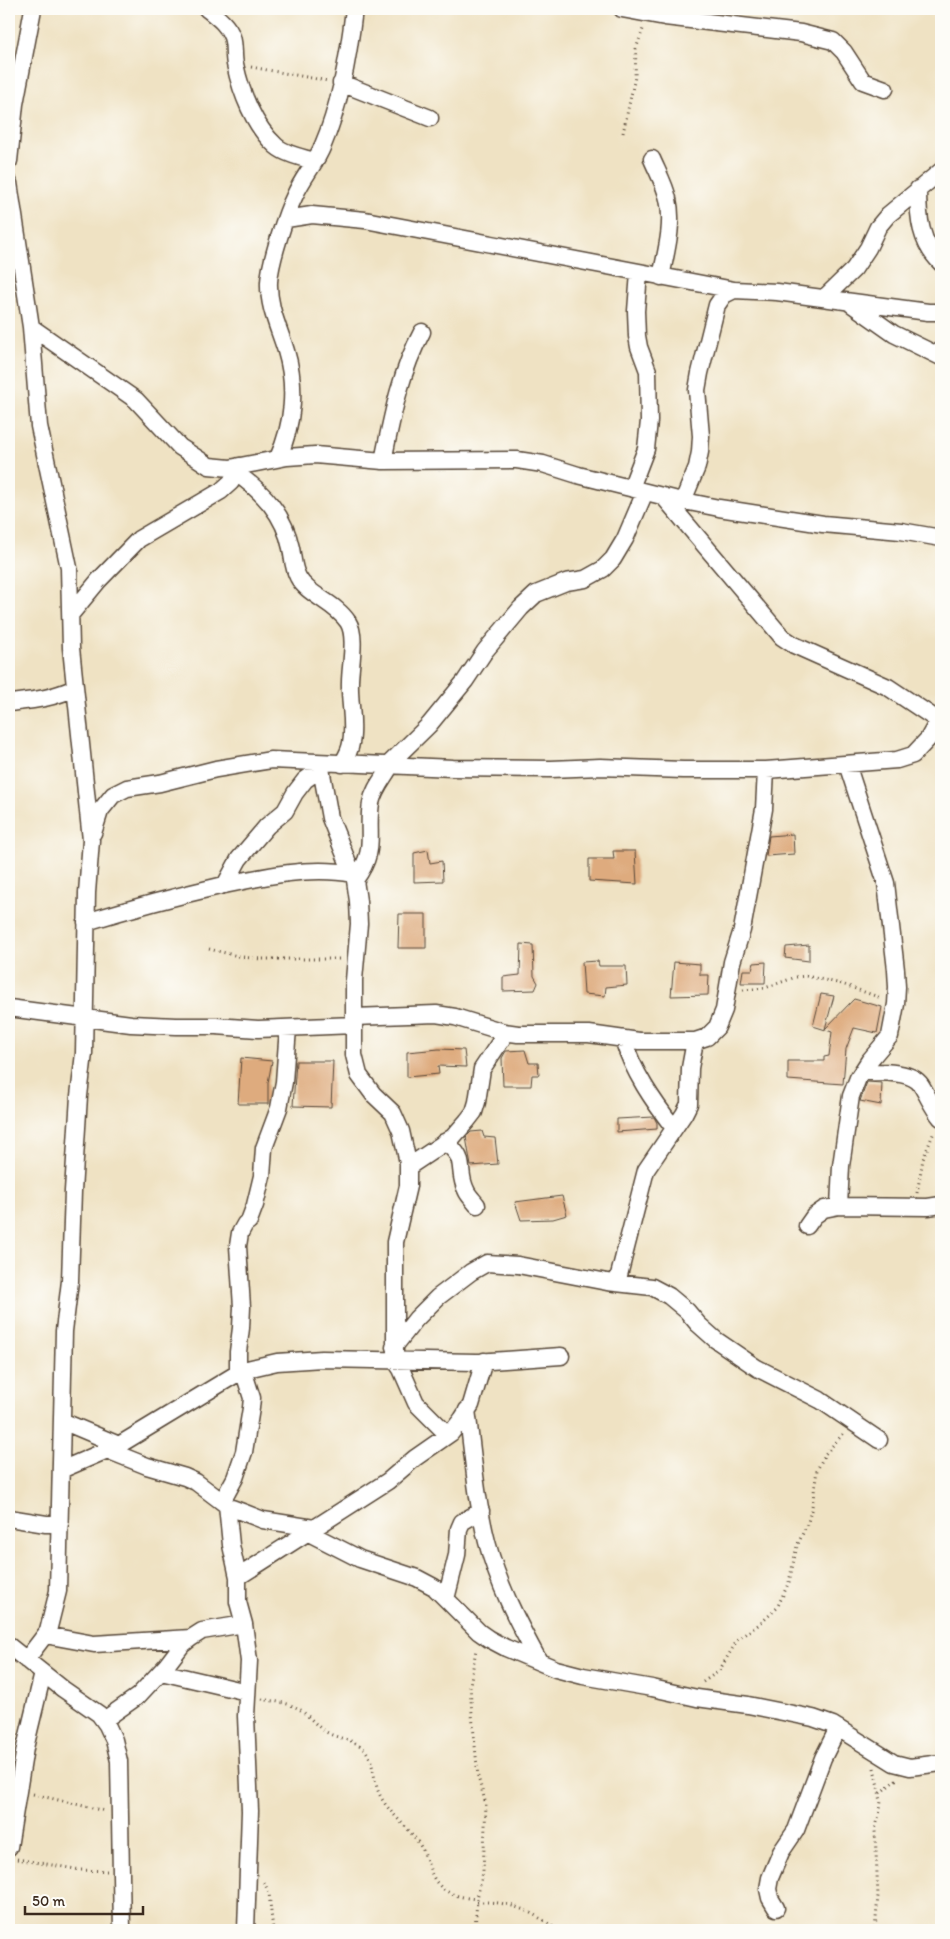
<svg xmlns="http://www.w3.org/2000/svg" width="950" height="1939" viewBox="0 0 950 1939" font-family="Itim,sans-serif">
<style>
.building{fill:#deab7e}
.lines{fill:none;stroke-linecap:round;stroke-linejoin:round}
.minor-casing{stroke:#564637;stroke-width:19}
.path{stroke:#564637;stroke-width:3;stroke-dasharray:1 4;stroke-linecap:butt}
.minor{stroke:#fff;stroke-width:16}
</style>
<rect width="100%" height="100%" fill="#fdfcf7"/>
<filter id="ink" filterUnits="userSpaceOnUse"><feTurbulence type="fractalNoise" baseFrequency=".02" numOctaves="2"/><feDisplacementMap in="SourceGraphic" scale="10" xChannelSelector="R" yChannelSelector="G"/><feConvolveMatrix kernelMatrix="1 2 1 2 8 2 1 2 1" color-interpolation-filters="sRGB"/></filter>
<filter id="wash" filterUnits="userSpaceOnUse"><feTurbulence type="fractalNoise" baseFrequency=".0096" numOctaves="4" result="noise"/><feDisplacementMap in="SourceGraphic" scale="20" xChannelSelector="R" yChannelSelector="G"/><feGaussianBlur stdDeviation="1.12" result="paint"/><feColorMatrix in="noise" values="0 0 0 0 0 0 0 0 0 0 0 0 0 0 0 0 0 1.4 0 .05"/><feComposite in="paint" operator="in"/></filter>
<g filter="url(#wash)">
<rect width="100%" height="100%" fill="#efe2c3"/>
<g id="blocks">
<path class="building" d="M793,834L794,854L766,856L769,836Z
M428,850L430,863L442,861L443,881L414,882V853Z
M613,851H635L637,884L589,881V859H614Z
M399,914H426V948H398Z
M521,944L533,945L534,976L538,983L535,990L503,991V977L520,975Z
M809,945V961L785,958L786,947Z
M598,961L599,966H626L627,985L606,987L605,996L584,994L582,962Z
M674,962L700,964V975H709L708,995L671,996Z
M766,962L765,983H741L743,970H752L754,963Z
M821,994L834,996L825,1029L854,999L882,1007L877,1033L854,1028L846,1049L843,1084L788,1080V1061H824V1057L829,1056L832,1032L813,1026Z
M439,1049L464,1050L466,1067L438,1066L439,1074L407,1077V1052Z
M525,1050L529,1063H538L539,1075H532L531,1086H503L502,1058L506,1051Z
M241,1058L272,1061L268,1083V1104H238Z
M296,1061H333L331,1107L293,1106Z
M867,1082L882,1083L881,1105L860,1101Z
M654,1117L657,1123V1129L617,1132V1119Z
M482,1131L484,1137L495,1138L498,1164L471,1166L466,1137L471,1132Z
M562,1196L567,1215L553,1219L521,1220L515,1202Z"/>
</g>
</g>
<g filter="url(#ink)">
<use href="#blocks" fill-opacity="0" stroke="#564637" stroke-width="1"/>
<g class="lines">
<g class="minor-casing">
<path id="minor" d="M207,9C217,17 228,25 232,37C235,46 233,55 235,64C241,93 254,126 276,146C285,154 303,158 315,161
M622,9L665,17L801,33L833,41L844,52L863,81L885,89
M341,83L430,118
M652,159C657,171 665,185 668,199C674,224 666,252 661,277
M9,161L15,104L33,9
M9,183L31,327L39,426L69,568L71,648L91,840L87,893L84,1053L79,1096L73,1191L70,1281L64,1331L58,1591L48,1631L26,1660
M918,189C918,217 920,243 941,263
M286,219L312,215L365,220L734,290
M824,298L854,269L868,248L878,227L888,215L941,171
M850,303L894,334L941,357
M31,327L136,400L180,447L209,466L230,468L287,457L315,455L383,461L517,460L543,464L578,475L674,499L719,508L823,524L901,531L941,538
M278,458C293,425 297,387 286,351C279,328 268,307 269,282C270,262 286,213 295,195C303,177 316,163 323,145C341,103 349,54 354,9
M383,461C392,417 400,373 422,332
M236,473C263,492 284,514 291,548C293,558 293,568 298,577C307,595 335,602 348,622C357,636 350,666 350,682C349,703 355,723 351,743C350,751 346,757 342,764
M631,488L646,449L649,421L648,371L639,347L637,336L636,311L639,273
M663,496L782,637L794,645L888,687L939,721
M683,501L697,467L700,452L701,436L697,390L700,373L717,305L724,295L734,290L777,292L928,312H941
M71,614L99,580L139,539L221,491L231,482L239,466
M9,703C35,700 50,699 75,688
M320,763L330,818L355,880L358,901L359,924L354,980V1055L359,1075L373,1094L393,1113L401,1131L408,1163V1186L395,1242V1360L401,1369L416,1403L448,1435
M388,765L429,725L465,681L485,651L521,608L536,594L566,582L585,579L603,569L613,559L625,539L645,492
M93,833L100,811L113,795L127,788L160,783L216,769L271,760L453,768L551,769L600,767L683,770H766L897,760L913,755L928,739L941,716
M355,880C378,849 366,835 371,803C374,788 384,778 391,765
M225,885L239,859L267,826L285,811L295,793L305,780L322,768
M86,922C132,908 177,896 224,885C265,876 311,866 353,874
M9,1008L131,1024L176,1026H216L258,1029L354,1025
M354,1017L436,1014L455,1017L504,1032L518,1034H589L639,1041H695L707,1037L717,1027L724,1010L732,962L742,930L764,809L766,770
M623,1039C633,1072 653,1101 674,1128
M862,1072C877,1072 912,1070 921,1085C928,1096 932,1107 941,1118
M444,1142C470,1159 455,1170 467,1192C469,1196 474,1201 477,1205
M408,1167L453,1137L467,1121L474,1112L477,1102L482,1069L506,1033
M839,1206L841,1166L851,1096L858,1078L869,1061L890,1036L896,1004L897,987L896,970L886,883L847,764
M807,1226L814,1216L824,1209L839,1206L928,1207L941,1205
M617,1283L646,1170L684,1114L689,1104L690,1068L695,1041
M394,1347L416,1319L438,1297L471,1272L487,1263L518,1265L607,1282L652,1287L669,1296L687,1311L698,1324L716,1340L757,1368L820,1400L879,1440
M238,1373V1352L241,1328L242,1307L238,1246L240,1233L245,1224L249,1221L255,1205L262,1176L264,1148L279,1108L284,1082L288,1028
M467,1410C473,1454 476,1499 487,1542C498,1584 518,1623 539,1661
M62,1421L119,1445
M107,1450L147,1466L185,1477L196,1482L229,1507L245,1513L263,1520L314,1528
M61,1470L119,1445L243,1370L277,1362L322,1359L476,1362L561,1356
M222,1502L235,1478L244,1452L251,1408L252,1398L243,1370
M227,1505L231,1545L238,1577
M9,1518L46,1524H60
M307,1532L360,1559L417,1578L434,1587L479,1632L489,1639L506,1648L556,1669L583,1676L652,1688L697,1698L748,1705L813,1718L833,1725L894,1763L910,1767L941,1763
M446,1599L457,1555L459,1529L462,1522L481,1511
M244,1624L249,1661L246,1716L250,1811L246,1930
M45,1635L94,1644L191,1638
M9,1646L63,1689L99,1714L107,1725L114,1740L119,1761L122,1930
M161,1672L247,1692
M104,1720L138,1696L166,1666L182,1645L191,1638L202,1631L244,1624L238,1602V1577L388,1481L415,1458L451,1433L462,1419L471,1405L484,1361
M9,1847L25,1748L43,1673
M776,1908L770,1898L768,1889L770,1878L781,1852L796,1830L823,1758L838,1728"/>
</g>
<path class="path" d="M251,67L328,81
M623,133L635,77L636,49L643,29
M209,949L242,957L261,959H340
M743,990L765,988L796,977L806,976L842,984L881,998
M917,1193L923,1159L934,1132
M703,1682L719,1671L738,1639L761,1623L777,1608L789,1582L797,1546L808,1522L812,1507L817,1470L825,1454L844,1433
M262,1699C275,1702 290,1702 302,1711C311,1718 318,1728 328,1733C339,1739 353,1739 363,1748C374,1757 373,1780 379,1793C388,1814 410,1827 421,1847C428,1858 429,1875 439,1885C448,1895 464,1898 477,1899
M874,1768L881,1801L880,1811L875,1830L878,1896L875,1930
M880,1793L897,1779
M33,1794L105,1811
M17,1859L81,1870L107,1871
M264,1882L269,1893L273,1930
M477,1902C511,1901 531,1911 558,1930
M475,1930L477,1899L483,1871L486,1804L478,1777L472,1714L470,1686L476,1649"/>
<use href="#minor" class="minor"/>
</g>
</g>
<rect width="950" height="1939" fill="none" stroke="#fdfcf7" stroke-width="30"/>
<path d="M25 1906v8h118v-8" fill="none" stroke="#3b2a1e" stroke-width="2.5"/>
<text x="32" y="1906" font-size="15" fill="#3b2a1e" stroke="#fdfcf7" stroke-width="4" paint-order="stroke">50 m</text>
</svg>
